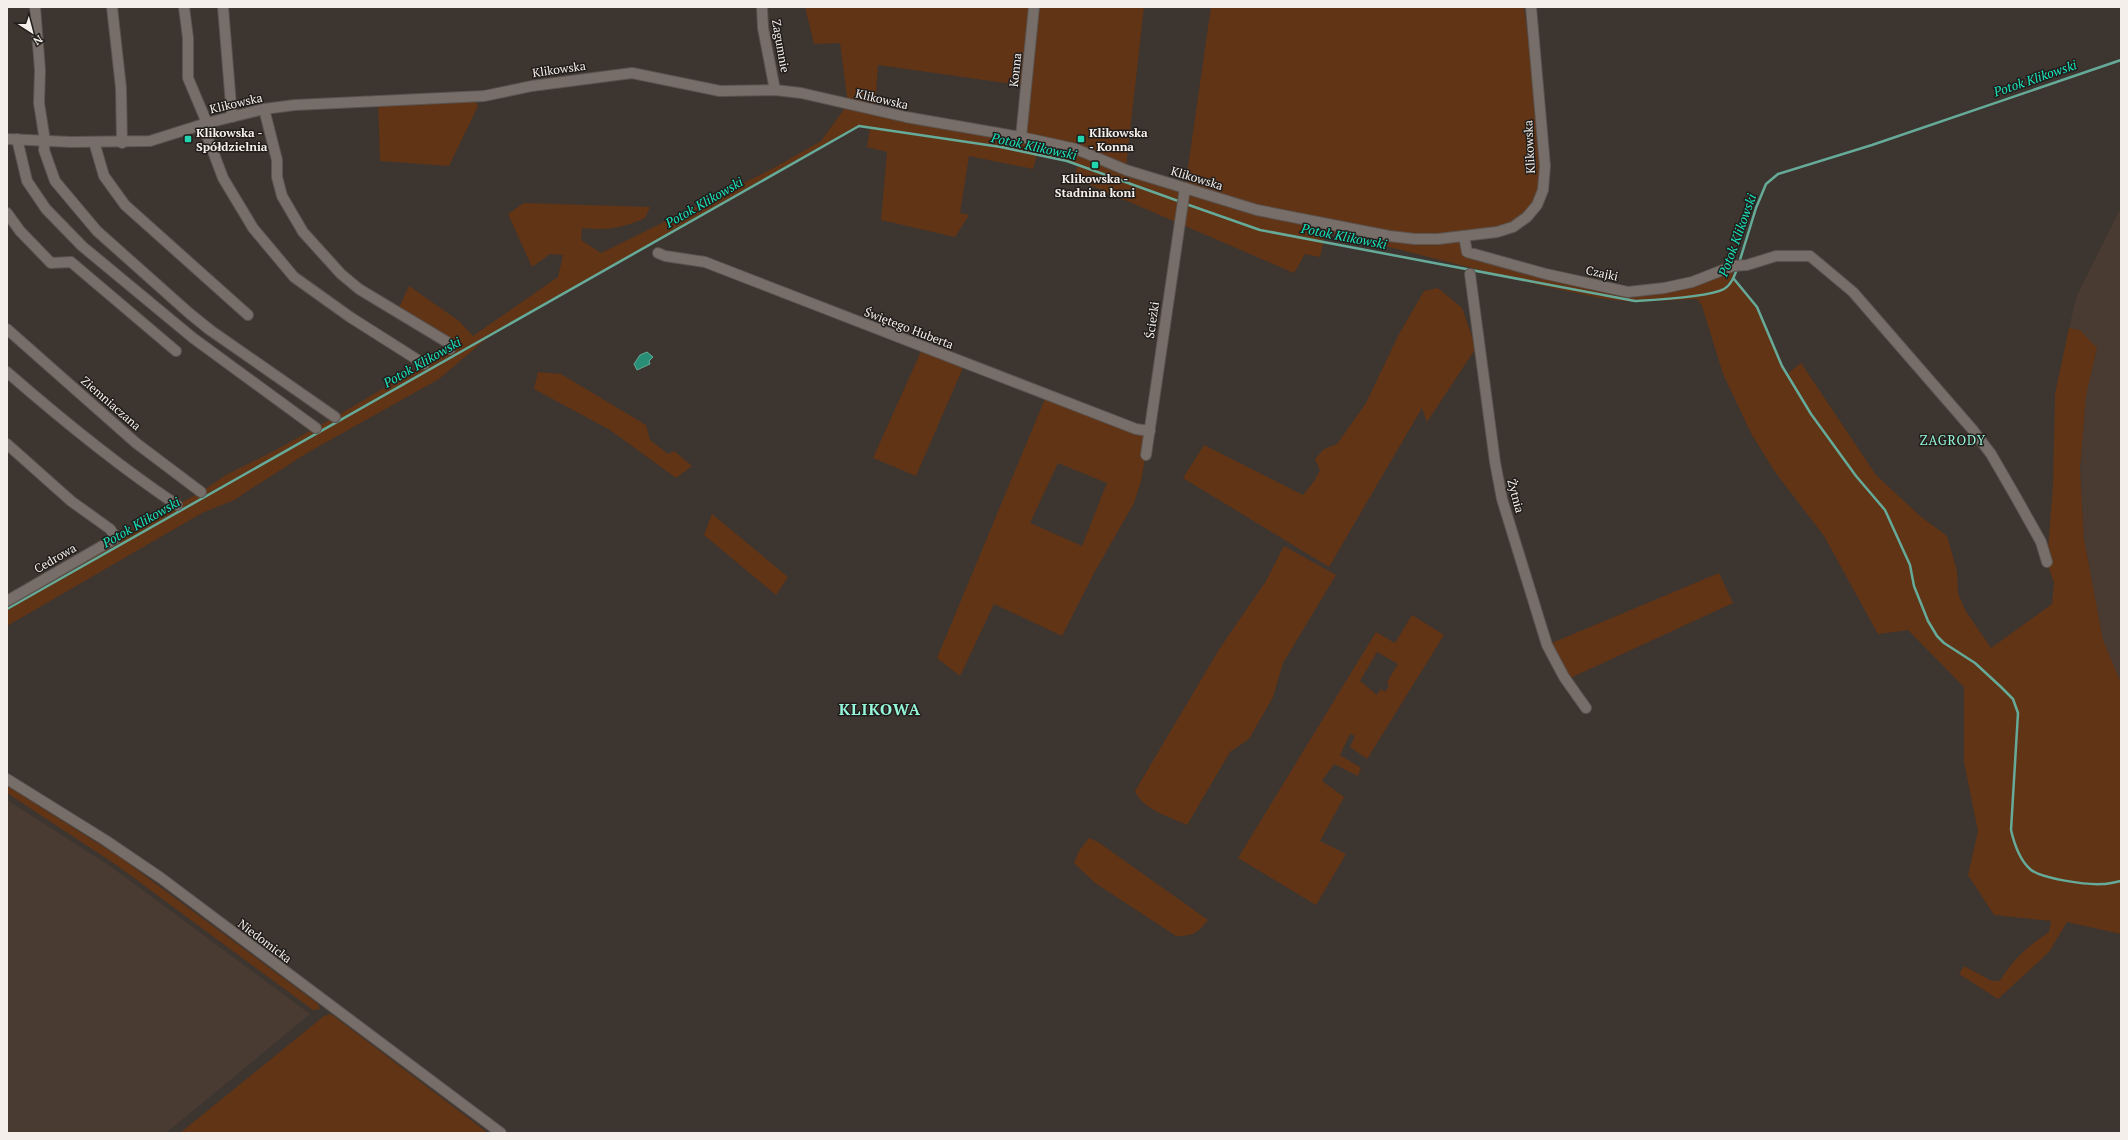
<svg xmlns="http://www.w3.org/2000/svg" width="2128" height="1140" viewBox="0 0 2128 1140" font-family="'PT Serif',serif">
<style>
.built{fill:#493b32}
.green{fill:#613416;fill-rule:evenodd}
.water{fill:#288e76;stroke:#66ab99}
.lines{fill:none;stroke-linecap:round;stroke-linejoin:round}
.stream{stroke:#66ab99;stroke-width:2.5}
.minor-casing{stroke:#5a534f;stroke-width:12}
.tertiary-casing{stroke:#5a534f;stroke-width:12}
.secondary-casing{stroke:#5a534f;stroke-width:12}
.minor{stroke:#776e69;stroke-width:10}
.tertiary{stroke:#776e69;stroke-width:10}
.secondary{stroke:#776e69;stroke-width:10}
.poi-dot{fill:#22d5af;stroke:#211d1b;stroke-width:1.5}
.labels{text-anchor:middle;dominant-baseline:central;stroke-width:3;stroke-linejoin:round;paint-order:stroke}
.street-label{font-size:12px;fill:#f5efec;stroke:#211d1b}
.poi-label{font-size:12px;font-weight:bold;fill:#f5efec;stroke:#211d1b;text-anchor:start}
.water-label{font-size:13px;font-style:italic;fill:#18e4bb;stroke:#211d1b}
.neighbourhood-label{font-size:13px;letter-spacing:1px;fill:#96f6da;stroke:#211d1b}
.district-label{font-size:16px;font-weight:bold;letter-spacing:1px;fill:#96f6da;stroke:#211d1b}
</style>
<rect width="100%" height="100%" fill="#3d3530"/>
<path class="built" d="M2121,207V683L2103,640L2084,539L2080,469L2086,394L2097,348L2080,330L2069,328L2077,295Z
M7,800L110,866L310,1014L166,1133H7Z"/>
<path class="green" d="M805,7H1144L1126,167L1185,188L1211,7H1524L1539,125L1543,190L1513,227L1464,236L1467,252L1628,292L1732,269L1735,279L1757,307L1787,374L1801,363L1876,475L1920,516L1947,536L1957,571L1958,593L1965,610L1991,648L2052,604L2054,583L2047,562L2053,485L2055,394L2069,328L2080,330L2097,348L2086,395L2080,469L2084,539L2103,640L2121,683V934L2067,922L2049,952L1998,999L1959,974L1964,966L1992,981H2000C2014,958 2027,947 2049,932L2051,921L1994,915L1968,875L1978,831L1964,762V687L1908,630L1878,634L1824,536L1775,472L1752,435L1723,374L1702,306L1697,299L1634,302L1605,299L1543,286L1326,231L1320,257L1305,254L1294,273L1074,178L1078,164L1037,155L1033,169L969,156L960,213L969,215L955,237L881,220L887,152L867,147L870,128L859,126L494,332L439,379L307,453L234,500L202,513L7,626V601L116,538L201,492L226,475L274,451L335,417L450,349L397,312L409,286L459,321L473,336L558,277L563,255L550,254L532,267L508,214L524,203L650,207L645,218C623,228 606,231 582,228L581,240L601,253L772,169L821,141L848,104L840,43L814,44ZM878,65L1026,86L1020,137L875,110Z
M473,97L478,106L449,166L380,161L378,101Z
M1438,288L1462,308L1476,348L1427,422L1422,408L1329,567L1183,478L1204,445L1303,495L1315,480L1320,470L1315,459L1324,449L1337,444L1366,403L1398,336L1424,291Z
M923,347L965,363L916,476L873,458Z
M538,372L561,374L646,425L650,440L668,454L674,451L692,466L676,478L610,430L534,389Z
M1047,394L1150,431L1141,481L1134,503L1094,573L1062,636L994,604L960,676L937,658ZM1058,463L1107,483L1082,546L1030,523Z
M712,514L788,577L776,595L704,535Z
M1284,546L1336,575L1283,663L1273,697L1249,739L1230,752L1187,825C1170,817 1142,809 1135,791L1220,648L1266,581Z
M1719,573L1733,603L1566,680L1547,645Z
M1412,615L1444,635L1367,759L1350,747L1355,736L1350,734L1340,755L1361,768L1358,776L1334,764L1322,781L1344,797L1320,841L1346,854L1316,905L1238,858L1376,632L1395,643ZM1377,652L1398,664L1387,682L1389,685L1385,692L1381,689L1377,695L1360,681Z
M7,786L121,858L318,1004L320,1009L313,1010L115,864L7,793Z
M1089,838L1098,842L1208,920C1198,933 1193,936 1176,936L1095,883L1074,863L1079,851Z
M331,1014L488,1133H180L324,1016Z"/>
<path class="water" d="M647,352L653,357L649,361L650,364L637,370L634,364L640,355Z"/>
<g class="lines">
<path class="stream" d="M1186,204L1260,230L1635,301C1653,300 1710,297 1724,289C1731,285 1734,277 1737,269
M1739,263L1756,208L1766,184L1778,174L1872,145L2121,60
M1734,279L1757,307L1782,366L1811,414L1856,476L1885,510L1910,565L1914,586L1928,621L1937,636L1944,643L1975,663L2001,687L2013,699L2018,713L2011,830C2014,843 2020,860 2030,869C2041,879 2087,885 2103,884C2109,884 2115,882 2121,881
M7,609L859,126L1001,147L1067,161L1181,202"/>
<g class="minor-casing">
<path id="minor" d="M35,7L40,70L39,103L45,141L44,150L55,181L97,231L189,313L210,330L335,417
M112,7L121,88L122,143
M184,7L188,38V78L207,123
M223,7L232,117
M762,7L763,28L775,90
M264,109L277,160V177L282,196L303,232L341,274L359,289L447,342L450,349
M203,125L223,178L253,228L294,277L350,317L424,364
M1021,137L1034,7
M17,139L27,181L46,209L82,246L193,338L316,428
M94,142L104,176L125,205L248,315
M7,213L20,231L51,263L71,262L176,351
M1464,236L1467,252L1546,274L1628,292L1664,288L1692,282L1733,266L1747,265L1776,256H1810L1853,292L1972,429L1991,454L2017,499L2041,542L2047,562
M658,253L665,256L705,262L1136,429L1150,431
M1470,274L1495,462L1502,499L1547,645L1564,677L1586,708
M7,329L136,443L201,492
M7,372C61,419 117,465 177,505
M7,444L71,501L110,529L116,538L7,601
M1146,455L1185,188"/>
</g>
<g class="tertiary-casing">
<path id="tertiary" d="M7,139L71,142L150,141L207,123L264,109L295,105L484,96L532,86L632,73L720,91L775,90L801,93L906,117L1021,137L1076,149L1126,170L1257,210L1389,236L1415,239H1438L1497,232L1513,227L1527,217L1537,205L1543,190L1545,166L1531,7"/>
</g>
<g class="secondary-casing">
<path id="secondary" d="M7,779L105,840L161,878L501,1133"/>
</g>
<use href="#minor" class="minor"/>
<use href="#tertiary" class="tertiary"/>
<use href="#secondary" class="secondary"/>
</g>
<g class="poi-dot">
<rect x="184" y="135" width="8" height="8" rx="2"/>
<rect x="1077" y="135" width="8" height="8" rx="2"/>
<rect x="1091" y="161" width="8" height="8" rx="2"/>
</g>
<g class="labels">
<g class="street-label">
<text transform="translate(781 46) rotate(80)">Zagumnie</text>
<text transform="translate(559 69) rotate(-8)">Klikowska</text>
<text transform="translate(1015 70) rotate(-84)">Konna</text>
<text transform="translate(882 99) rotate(13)">Klikowska</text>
<text transform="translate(236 103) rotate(-13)">Klikowska</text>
<text transform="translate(1529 147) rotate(-93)">Klikowska</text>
<text transform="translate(1197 178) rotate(17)">Klikowska</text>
<text transform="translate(1602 273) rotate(12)">Czajki</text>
<text transform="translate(1152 320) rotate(-82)">Ścieżki</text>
<text transform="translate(909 328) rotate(21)">Świętego Huberta</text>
<text transform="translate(111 403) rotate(41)">Ziemniaczana</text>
<text transform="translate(1516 496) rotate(75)">Żytnia</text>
<text transform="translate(55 558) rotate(-30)">Cedrowa</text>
<text transform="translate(265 941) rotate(37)">Niedomicka</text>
</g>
<g class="poi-label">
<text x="196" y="132">Klikowska -<tspan x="196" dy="14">Spółdzielnia</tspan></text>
<text x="1089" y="132">Klikowska<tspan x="1089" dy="14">- Konna</tspan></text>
<text x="1095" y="178" text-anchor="middle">Klikowska -<tspan x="1095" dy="14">Stadnina koni</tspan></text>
</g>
<g class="water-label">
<text transform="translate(2035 78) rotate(-19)">Potok Klikowski</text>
<text transform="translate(1034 146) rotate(12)">Potok Klikowski</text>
<text transform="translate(704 202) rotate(-30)">Potok Klikowski</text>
<text transform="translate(1737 235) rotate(-70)">Potok Klikowski</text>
<text transform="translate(1344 236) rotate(11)">Potok Klikowski</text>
<text transform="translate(422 362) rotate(-30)">Potok Klikowski</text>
<text transform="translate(141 522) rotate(-30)">Potok Klikowski</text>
</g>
<g class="neighbourhood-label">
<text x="1953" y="440">ZAGRODY</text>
</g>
<g class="district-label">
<text x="880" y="709">KLIKOWA</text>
</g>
</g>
<rect width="2128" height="1140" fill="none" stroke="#f5efec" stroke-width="16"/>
<g transform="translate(32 32) rotate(144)" stroke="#211d1b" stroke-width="3" paint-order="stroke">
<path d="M0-3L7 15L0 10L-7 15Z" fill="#f5efec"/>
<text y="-6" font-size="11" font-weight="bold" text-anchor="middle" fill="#f5efec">N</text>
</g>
</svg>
